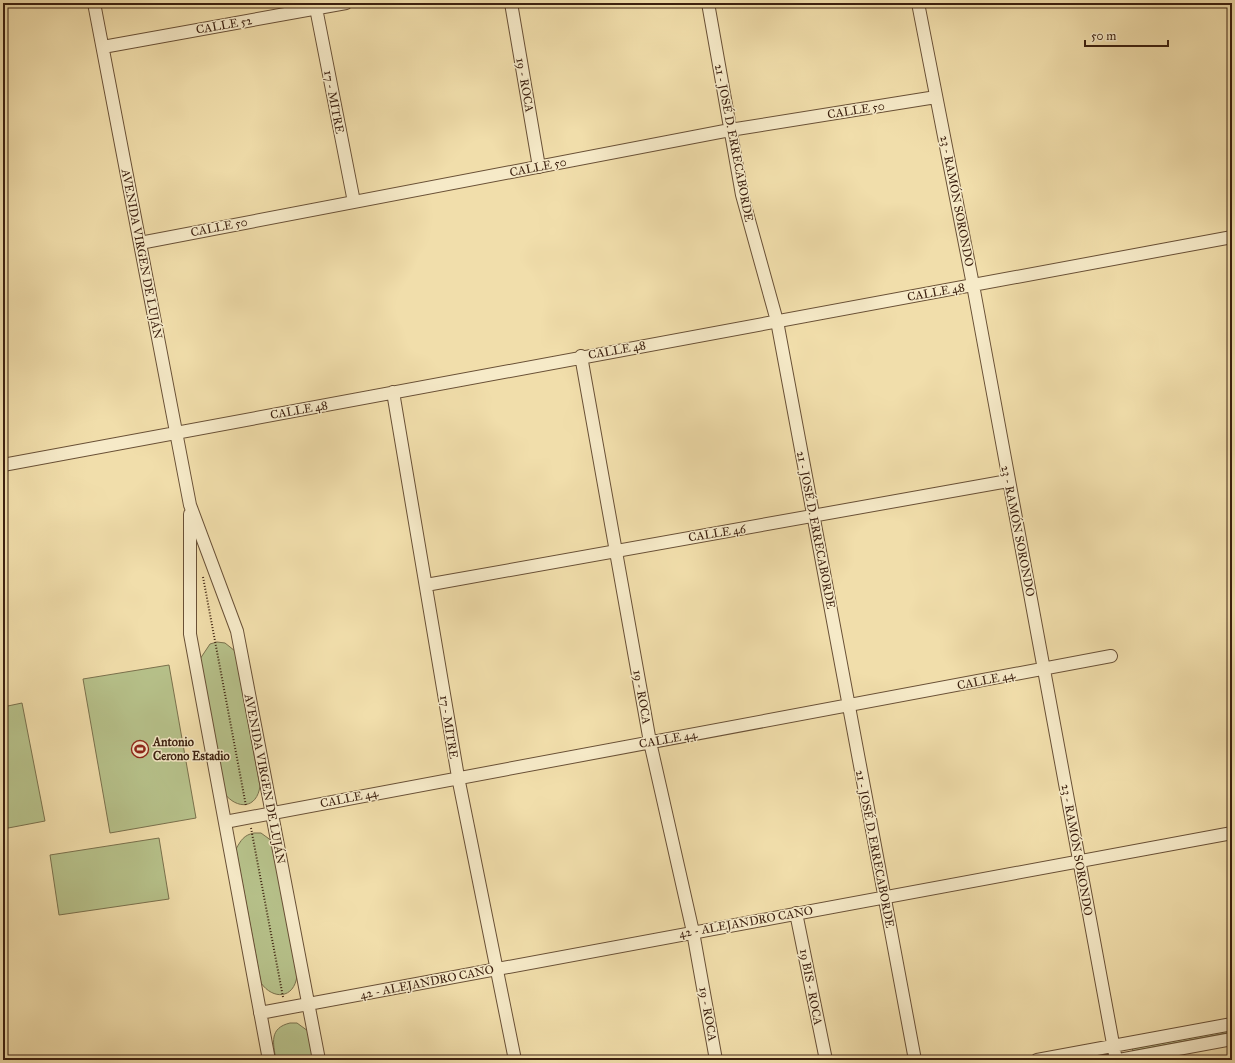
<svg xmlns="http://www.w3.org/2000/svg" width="1235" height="1063" viewBox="0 0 1235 1063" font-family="'IM FELL Great Primer',serif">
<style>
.grass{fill:#b7c28b;stroke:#7a714d}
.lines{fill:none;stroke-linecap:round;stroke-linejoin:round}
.minor-casing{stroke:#695036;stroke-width:14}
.path{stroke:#3c200f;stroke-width:2;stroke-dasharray:1 2;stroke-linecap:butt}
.minor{stroke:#f6eac8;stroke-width:12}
.labels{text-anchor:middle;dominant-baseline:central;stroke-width:3;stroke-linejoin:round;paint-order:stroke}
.street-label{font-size:12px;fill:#3c200f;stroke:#f6eac8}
.poi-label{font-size:12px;font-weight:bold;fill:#3c200f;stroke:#f6eac8;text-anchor:start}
</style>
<rect width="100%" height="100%" fill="#f1deab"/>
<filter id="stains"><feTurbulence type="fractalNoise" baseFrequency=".005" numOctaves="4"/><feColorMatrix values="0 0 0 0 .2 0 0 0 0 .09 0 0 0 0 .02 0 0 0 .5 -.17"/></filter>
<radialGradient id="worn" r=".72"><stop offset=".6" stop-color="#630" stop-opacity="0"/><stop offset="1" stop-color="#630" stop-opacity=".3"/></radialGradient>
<path class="grass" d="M217,642L225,643L235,651L260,786C257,809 237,810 224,793L200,659L210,644Z
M169,665L196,818L110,833L83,679Z
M22,703L45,821L3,829V707Z
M254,833H261L272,841L297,976C294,999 273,1000 261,983L236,849C241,840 244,835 254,833Z
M159,838L169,899L59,915L50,855Z
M290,1023H297L308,1031L313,1060H276C273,1043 269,1028 290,1023Z
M1232,1029V1032L1133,1051L1132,1048Z"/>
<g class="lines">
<g class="minor-casing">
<path id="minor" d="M94,3L190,505L237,631L319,1060
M315,3L354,202
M511,3L539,167
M708,3L742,195L777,321L915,1060
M918,3L973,285L1116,1060
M103,47L346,3
M140,243L730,130L936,97
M581,356L650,742L693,932L716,1060
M393,392L458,777L515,1060
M3,465L1232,237
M190,514V634L269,1060
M426,585L1008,481
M225,822L1111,656
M796,913L826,1060
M260,1013L1232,833
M1037,1060L1232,1024
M1119,1060L1232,1039"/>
</g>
<path class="path" d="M203,577L246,806
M251,828L283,997"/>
<use href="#minor" class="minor"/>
</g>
<defs>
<g id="stadium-ring" transform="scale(0.9)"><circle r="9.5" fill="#f6eac8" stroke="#8f2418" stroke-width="1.5"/><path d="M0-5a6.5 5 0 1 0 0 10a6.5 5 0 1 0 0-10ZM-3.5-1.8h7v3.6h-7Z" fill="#8f2418"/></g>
</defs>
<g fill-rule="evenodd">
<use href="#stadium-ring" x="140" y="749"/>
</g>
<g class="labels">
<g class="street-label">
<text transform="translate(224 25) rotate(-10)">CALLE 52</text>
<text transform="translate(525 85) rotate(80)">19 - ROCA</text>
<text transform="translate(334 102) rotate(79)">17 - MITRE</text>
<text transform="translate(856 110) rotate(-9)">CALLE 50</text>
<text transform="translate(734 143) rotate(79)">21 - JOSÉ D. ERRECABORDE</text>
<text transform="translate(538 167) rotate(-11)">CALLE 50</text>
<text transform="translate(957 201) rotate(79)">23 - RAMÓN SORONDO</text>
<text transform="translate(219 227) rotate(-11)">CALLE 50</text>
<text transform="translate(142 254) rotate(79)">AVENIDA VIRGEN DE LUJÁN</text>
<text transform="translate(936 292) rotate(-10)">CALLE 48</text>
<text transform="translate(617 350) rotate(-10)">CALLE 48</text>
<text transform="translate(299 410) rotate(-10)">CALLE 48</text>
<text transform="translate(816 530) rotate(79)">21 - JOSÉ D. ERRECABORDE</text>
<text transform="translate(1018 531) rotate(79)">23 - RAMÓN SORONDO</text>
<text transform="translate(717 533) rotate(-9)">CALLE 46</text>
<text transform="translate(986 680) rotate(-11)">CALLE 44</text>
<text transform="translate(642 697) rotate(80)">19 - ROCA</text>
<text transform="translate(449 727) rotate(81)">17 - MITRE</text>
<text transform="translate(668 739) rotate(-10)">CALLE 44</text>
<text transform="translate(265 779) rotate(79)">AVENIDA VIRGEN DE LUJÁN</text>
<text transform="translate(349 798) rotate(-11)">CALLE 44</text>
<text transform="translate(875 849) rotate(79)">21 - JOSÉ D. ERRECABORDE</text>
<text transform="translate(1077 850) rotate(80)">23 - RAMÓN SORONDO</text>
<text transform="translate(746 922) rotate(-10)">42 - ALEJANDRO CANO</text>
<text transform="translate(427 982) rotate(-11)">42 - ALEJANDRO CANO</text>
<text transform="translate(811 987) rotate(79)">19 BIS - ROCA</text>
<text transform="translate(708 1014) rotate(80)">19 - ROCA</text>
</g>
<g class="poi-label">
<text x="153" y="742">Antonio<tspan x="153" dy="14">Cerono Estadio</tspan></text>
</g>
</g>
<rect width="1235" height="1063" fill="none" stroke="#f1deab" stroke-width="16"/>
<rect x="4" y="4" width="1227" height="1055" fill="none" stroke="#3c200f" stroke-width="2"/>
<rect x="8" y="8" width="1219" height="1047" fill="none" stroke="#3c200f"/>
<path d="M1085 40v6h83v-6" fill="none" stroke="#3c200f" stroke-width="2"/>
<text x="1091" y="40" font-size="12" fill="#3c200f" stroke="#f6eac8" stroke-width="3" paint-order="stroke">50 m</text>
<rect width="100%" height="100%" filter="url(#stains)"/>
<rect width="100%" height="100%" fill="url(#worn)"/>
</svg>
